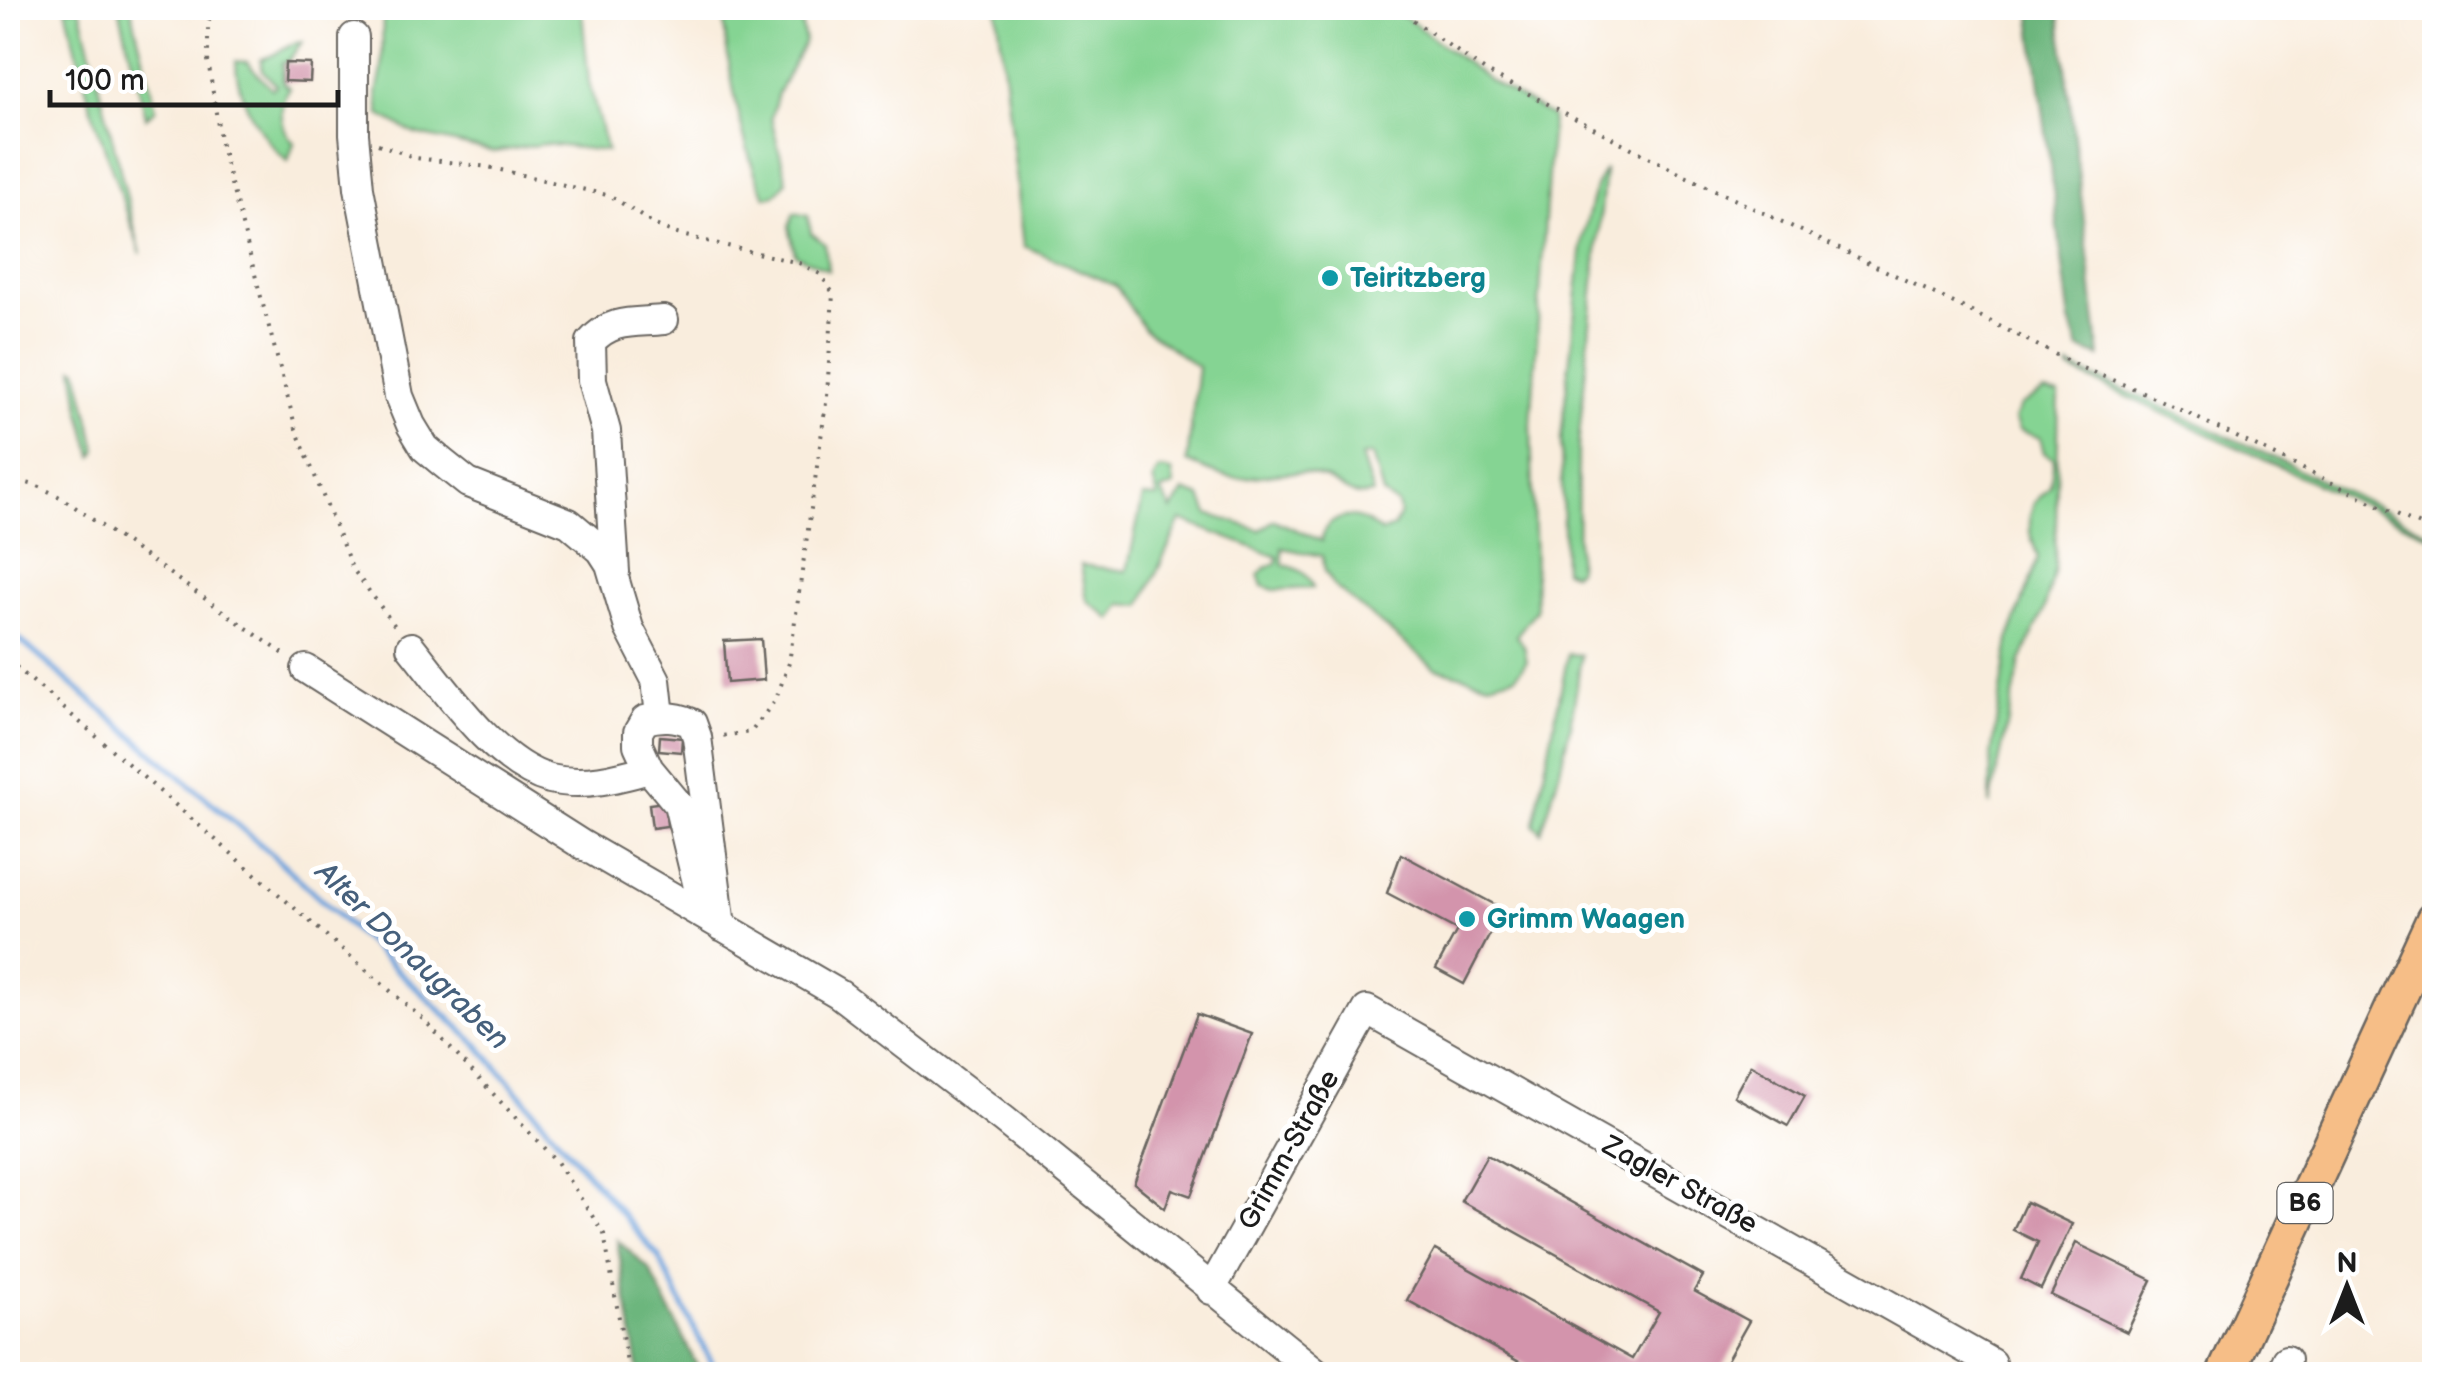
<svg xmlns="http://www.w3.org/2000/svg" width="2442" height="1382" viewBox="0 0 2442 1382" font-family="'Balsamiq Sans',sans-serif">
<style>
.green{fill:#85d493;stroke:#507858;stroke-width:2.5}
.forest{fill:#6cb67d;stroke:#44694c;stroke-width:2.5}
.lines{fill:none;stroke-linecap:round;stroke-linejoin:round}
.stream{stroke:#71a4dc;stroke-width:6}
.building{fill:#d394ac}
.minor-casing{stroke:#696560;stroke-width:32}
.major-casing{stroke:#696560;stroke-width:40}
.path{stroke:#696560;stroke-width:4;stroke-dasharray:2.5 8;stroke-linecap:butt}
.minor{stroke:#fff;stroke-width:28}
.major{stroke:#f6be87;stroke-width:35}
.culture-dot{fill:#0f9aa8;stroke:#fff;stroke-width:4}
.labels{text-anchor:middle;dominant-baseline:central;stroke-width:10;stroke-linejoin:round;paint-order:stroke}
.shield{fill:#fff;stroke:#606060;stroke-width:2.5}
.shield-label{font-size:25px;font-weight:bold;fill:#1c1c1c}
.culture-label{font-size:28px;font-weight:bold;fill:#0d838f;stroke:#fff;text-anchor:start}
.street-label{font-size:28px;fill:#1c1c1c;stroke:#fff}
.water-label{font-size:30px;font-style:italic;fill:#46607c;stroke:#fff}
</style>
<rect width="100%" height="100%" fill="#fff"/>
<filter id="ink" filterUnits="userSpaceOnUse"><feTurbulence type="fractalNoise" baseFrequency=".01" numOctaves="2"/><feDisplacementMap in="SourceGraphic" scale="20" xChannelSelector="R" yChannelSelector="G"/><feConvolveMatrix kernelMatrix="1 2 1 2 8 2 1 2 1" color-interpolation-filters="sRGB"/></filter>
<filter id="wash" filterUnits="userSpaceOnUse"><feTurbulence type="fractalNoise" baseFrequency=".0048" numOctaves="4" result="noise"/><feDisplacementMap in="SourceGraphic" scale="40" xChannelSelector="R" yChannelSelector="G"/><feGaussianBlur stdDeviation="2.25" result="paint"/><feColorMatrix in="noise" values="0 0 0 0 0 0 0 0 0 0 0 0 0 0 0 0 0 1.4 0 .05"/><feComposite in="paint" operator="in"/></filter>
<g filter="url(#wash)">
<rect width="100%" height="100%" fill="#f9eddd"/>
<path class="green" d="M66,8H80L141,254L92,111Z
M119,8H131L156,109L146,117Z
M383,8H578L582,13L589,83L607,151L544,144L494,152L415,134L380,115L377,93L382,69Z
M724,8H789L801,22L805,41L778,93L771,118L787,181L775,195L766,197C746,166 722,46 724,8Z
M997,8H1387L1409,20L1489,80L1552,117L1531,424L1536,610L1516,636L1524,646L1527,661L1516,676L1489,683L1435,668L1335,587L1325,571L1322,556L1282,548L1283,564C1297,568 1308,573 1313,588L1274,590L1263,586L1259,574L1266,567L1277,563L1278,557L1181,520L1141,606L1122,604L1112,620L1087,600L1081,565L1127,571L1143,497L1158,498L1153,480L1159,469L1172,471L1174,486L1161,491L1172,510L1184,491L1201,497L1208,514L1260,530L1274,520L1322,541C1322,524 1342,512 1360,519C1367,521 1375,528 1382,532L1394,527L1400,513L1398,505L1383,494L1372,455L1361,456L1373,494C1348,500 1342,485 1321,477C1295,467 1268,477 1241,478C1224,479 1203,468 1187,462L1198,367L1144,329L1116,286L1024,246Z
M302,42L288,61L282,63L283,83L290,88C277,104 280,129 294,143L288,161C261,139 236,96 236,61L247,62L272,89L276,85L262,70L261,59C279,56 285,43 302,42Z
M1605,169L1578,448L1577,570L1572,573L1564,570L1561,439L1583,236L1596,185Z
M794,213L808,216L811,233L825,244L828,270L795,254L789,226Z
M2069,367C2193,418 2314,476 2434,535V538L2069,370Z
M74,368L78,369L97,450L93,456L81,413Z
M2044,392L2059,395L2055,569L2044,610L2021,661L1990,805L1991,756L2009,640L2038,558L2030,533V515L2034,503L2050,487L2054,459L2044,453L2040,438L2019,430L2014,419L2020,406Z
M1568,654L1581,655C1574,717 1561,774 1541,832L1534,824Z"/>
<path class="forest" d="M2030,8H2059L2100,357L2079,349L2070,322Z
M617,1240L650,1270L701,1374H639Z"/>
<g class="lines">
<path class="stream" d="M8,630L274,856L478,1045L658,1256L717,1374"/>
</g>
<g id="blocks">
<path class="building" d="M285,63L311,64L310,82L284,81Z
M761,639L764,680L727,683L724,641Z
M660,736L682,738L681,752L659,750Z
M665,802L667,826L652,828L649,804Z
M1401,854L1503,909L1464,984L1436,969L1457,930L1387,893Z
M1197,1014L1252,1034L1191,1196L1172,1189L1165,1208L1134,1183Z
M1751,1065L1805,1096L1788,1126L1734,1096Z
M1487,1155L1703,1276L1694,1291L1749,1321L1719,1374H1541L1407,1300L1435,1250L1632,1359L1659,1312L1461,1201Z
M2026,1202L2072,1224L2041,1289L2021,1279L2038,1242L2013,1230Z
M2076,1243L2152,1280L2127,1332L2051,1295Z"/>
</g>
</g>
<g filter="url(#ink)">
<use href="#blocks" fill-opacity="0" stroke="#696560" stroke-width="2.5"/>
<g class="lines">
<g class="minor-casing">
<path id="minor" d="M354,37V134L359,188L399,396L411,425L425,448L443,463L468,483L569,523L601,550L610,564L629,628L656,680L660,716
M615,572L606,431L592,380L591,342C611,318 635,323 664,320
M411,647C445,689 495,764 550,779C584,787 617,778 649,769
M306,669L581,844L839,994L1004,1120L1318,1374
M705,916L678,804L649,769L638,745V732L645,720C662,715 676,716 692,723L697,737L721,926
M1211,1290L1367,1010L1991,1363L1986,1374
M2280,1374L2286,1360"/>
</g>
<g class="major-casing">
<path id="major" d="M2225,1374L2434,920"/>
</g>
<path class="path" d="M213,8L208,23V60L221,146L296,429L352,568L398,630
M1396,8L1485,71L1683,175L1956,304L2082,368L2145,393L2434,532
M378,144L416,158L488,167L611,196L653,224L677,234L799,263L820,274L833,293L827,396L789,663L776,699L751,732L721,736
M8,478L38,486L62,498L288,657
M8,660L425,1021L557,1162L604,1234L629,1374"/>
<use href="#minor" class="minor"/>
<use href="#major" class="major"/>
</g>
</g>
<g class="culture-dot">
<circle cx="1330" cy="278" r="10"/>
<circle cx="1467" cy="919" r="10"/>
</g>
<g class="labels">
<rect class="shield" x="2277.5" y="1183" width="55" height="40" rx="8"/>
<g class="shield-label">
<text x="2305" y="1203">B6</text>
</g>
<g class="culture-label">
<text x="1350" y="278">Teiritzberg</text>
<text x="1487" y="919">Grimm Waagen</text>
</g>
<g class="street-label">
<text transform="translate(1289 1150) rotate(-61)">Grimm-Straße</text>
<text transform="translate(1680 1185) rotate(29)">Zagler Straße</text>
</g>
<g class="water-label">
<text transform="translate(412 956) rotate(44)">Alter Donaugraben</text>
</g>
</g>
<rect width="2442" height="1382" fill="none" stroke="#fff" stroke-width="40"/>
<g transform="translate(2347 1287)" stroke="#ffffff" stroke-width="8" paint-order="stroke">
<path d="M0-8L18 38L0 25L-18 38Z" fill="#1c1c1c"/>
<text y="-15" font-size="28" font-weight="bold" text-anchor="middle" fill="#1c1c1c">N</text>
</g>
<path d="M50 90v15h288v-15" fill="none" stroke="#1c1c1c" stroke-width="5"/>
<text x="65" y="90" font-size="30" fill="#1c1c1c" stroke="#ffffff" stroke-width="8" paint-order="stroke">100 m</text>
</svg>
